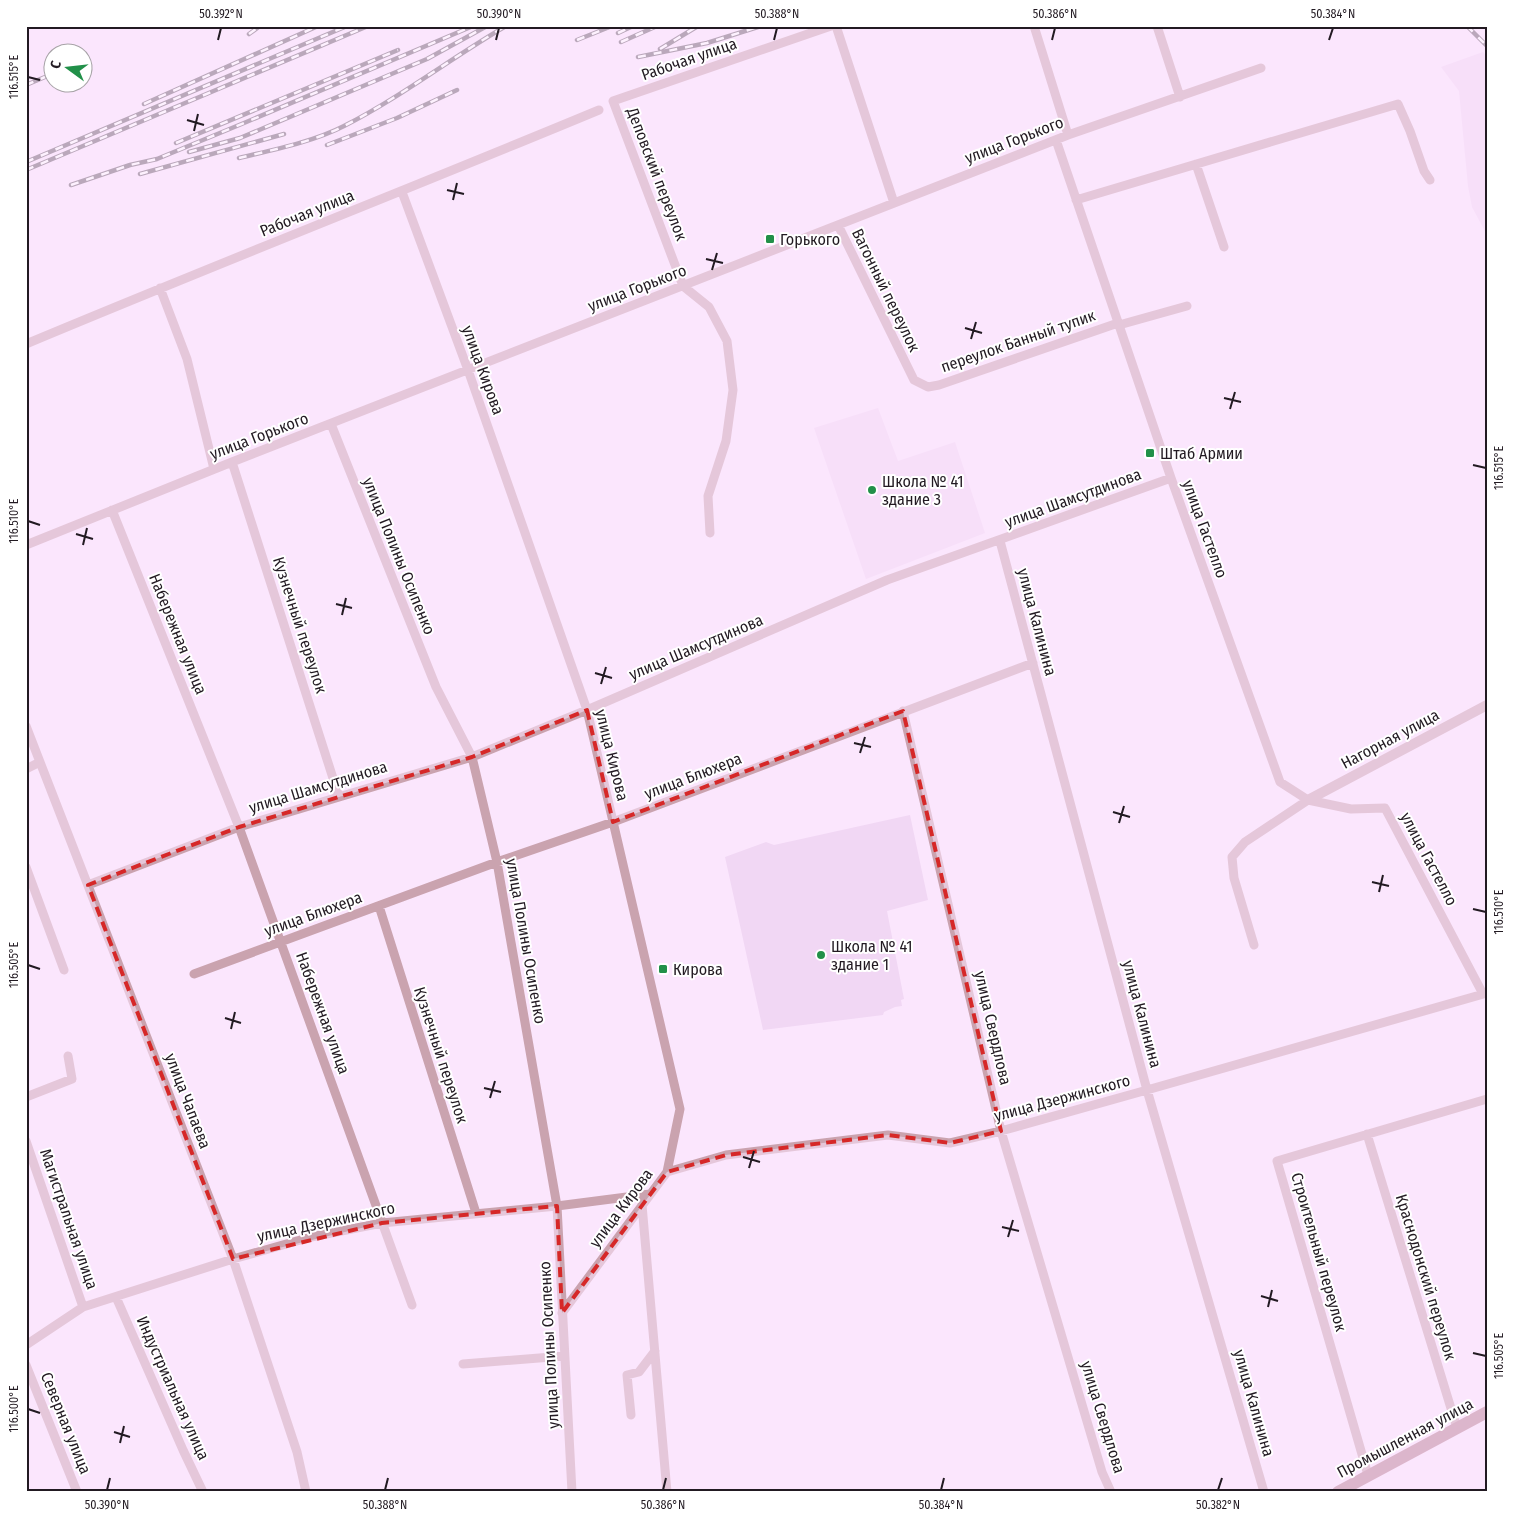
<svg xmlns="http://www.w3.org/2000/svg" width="1513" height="1518" viewBox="0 0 1513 1518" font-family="'Fira Sans Condensed',sans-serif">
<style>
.built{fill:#f1d7f4}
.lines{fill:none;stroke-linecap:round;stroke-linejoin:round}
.minor{stroke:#caa3af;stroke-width:9}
.tertiary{stroke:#caa3af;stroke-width:10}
.secondary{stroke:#b77d90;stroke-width:12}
.rail-casing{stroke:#6b5e6b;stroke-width:4.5}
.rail{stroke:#fff;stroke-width:2.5;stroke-dasharray:8;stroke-linecap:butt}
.marked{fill:none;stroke:#d62828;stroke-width:4;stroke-dasharray:10 6;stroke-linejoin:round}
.ticks{fill:none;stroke:#221a22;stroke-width:2}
.poi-dot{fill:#219049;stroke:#fff;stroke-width:2}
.labels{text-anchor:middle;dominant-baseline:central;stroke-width:4;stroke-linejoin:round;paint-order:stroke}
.street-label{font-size:16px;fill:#221a22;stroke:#fff}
.poi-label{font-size:16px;fill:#221a22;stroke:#fff;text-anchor:start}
.neatline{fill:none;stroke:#221a22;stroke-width:2}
.ticks-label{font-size:12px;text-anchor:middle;fill:#221a22}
</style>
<rect width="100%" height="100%" fill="#fbe6fd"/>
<path class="built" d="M1483,52L1487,56V235L1472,207L1468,186L1459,91L1441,67Z
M878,408L898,461L955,442L985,533L866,579L814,428Z
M910,815L928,900L887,911L904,999L901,1000L902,1006L895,1007L884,1012L883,1015L763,1030L725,857L766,842L774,845Z"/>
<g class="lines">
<path class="minor" d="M836,26L894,203
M1034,26L1068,135
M1157,26L1180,97
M1056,140L1171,478L1280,782L1308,800L1351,809L1385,808L1483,994
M1196,164L1224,247
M402,192L468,370L587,710L680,1109L667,1172L562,1313
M1076,200L1398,104L1410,131L1424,171L1430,180
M838,225L914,380L928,387L939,385L1118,323
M160,288L187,359L214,469
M1119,325L1187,306
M26,344C217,264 409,189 599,110
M331,424L436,687L472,757L497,862L557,1206L572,1492
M232,462L339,797
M112,510L239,827L412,1305
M710,533L708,496L726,441L733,390L727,341L709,307L683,286L613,101L831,26
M1000,541L1147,1090L1264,1492
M26,545L232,462L1068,135L1261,68
M903,711L1001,1131L1102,1472L1111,1492
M26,726L233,1259L297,1452L306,1492
M26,769L40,762
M26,867L64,970
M88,885L239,827L472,757L587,710L887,580L1171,478
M379,906L476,1213
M1254,945L1234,878L1232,857L1245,842L1308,800
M194,974L497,862L613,822L1033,663
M26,1097L72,1079L68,1056
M1367,1134L1457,1428
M26,1141L83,1307
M667,1172L726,1155L888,1135L950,1143L1001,1131L1147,1090L1487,993
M642,1205L667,1492
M116,1297L183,1450L203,1492
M26,1345L83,1307L233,1259L311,1237L382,1223L557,1206L650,1194
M463,1364L564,1356
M26,1365L77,1492
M631,1415L627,1375L639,1372L655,1351
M1368,1475L1277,1161L1487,1099"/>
<path class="tertiary" d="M1308,800L1487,705"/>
<path class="secondary" d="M1338,1492L1487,1412"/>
<g class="rail-casing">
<path id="rail" d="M1467,26L1487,46
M618,33L633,26
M249,34L260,26
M577,40L612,26
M621,42L657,26
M660,49L698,26
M638,57L707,43L761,26
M26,85L45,77
M144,104L318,26
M176,143L398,50
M327,145L397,118L457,90
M189,152L240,138L427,59L487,26
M239,158C272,150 313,142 344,126C401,97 451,58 506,26
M26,162L347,26
M26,170L368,26
M140,174L284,134
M71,185L130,165L157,159L244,123L473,26"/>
</g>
<use href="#rail" class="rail"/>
</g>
<path d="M0 0H1513V1518H0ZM587,710L613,822L903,711L1001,1131L950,1143L888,1135L726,1155L667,1172L562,1313L557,1206L382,1223L233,1259L88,885L239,827L472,757Z" fill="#fbe6fd" fill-opacity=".55" fill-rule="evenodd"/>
<path class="marked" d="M587,710L613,822L903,711L1001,1131L950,1143L888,1135L726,1155L667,1172L562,1313L557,1206L382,1223L233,1259L88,885L239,827L472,757Z"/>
<path class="ticks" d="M218,40L221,28M496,40L499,28M774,40L777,28M1052,40L1055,28M1329,40L1333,28M28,77L40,80M187,120L204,125M194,131L198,114M447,190L464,194M453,200L457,183M706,259L723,263M712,270L717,253M965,328L982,333M971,339L976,322M1224,398L1241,402M1230,409L1235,392M1473,465L1486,468M28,521L40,525M76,534L93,539M83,545L87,528M336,604L352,608M342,615L346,598M595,673L612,678M601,684L606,667M854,743L871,747M860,753L865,737M1113,812L1130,817M1119,823L1124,806M1372,882L1389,886M1379,892L1383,875M1473,909L1486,912M28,965L40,969M225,1018L241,1023M231,1029L235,1012M484,1088L501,1092M490,1098L495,1081M743,1157L760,1162M749,1168L754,1151M1002,1227L1019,1231M1008,1237L1013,1220M1261,1296L1278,1301M1268,1307L1272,1290M1473,1353L1486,1356M28,1409L40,1413M114,1432L130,1437M120,1443L124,1426M107,1490L110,1478M385,1490L388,1478M663,1490L666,1478M941,1490L944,1478M1218,1490L1222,1478"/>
<g class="poi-dot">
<rect x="765" y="234" width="10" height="10" rx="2.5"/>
<rect x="1145" y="448" width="10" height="10" rx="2.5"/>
<circle cx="872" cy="490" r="5"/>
<circle cx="821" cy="955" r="5"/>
<rect x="658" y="964" width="10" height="10" rx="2.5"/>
</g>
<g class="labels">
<g class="street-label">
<text transform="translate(689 59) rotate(-19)">Рабочая улица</text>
<text transform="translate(1014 140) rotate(-21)">улица Горького</text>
<text transform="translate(657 174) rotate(69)">Деповский переулок</text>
<text transform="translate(307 213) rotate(-22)">Рабочая улица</text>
<text transform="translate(637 288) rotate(-21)">улица Горького</text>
<text transform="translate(886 290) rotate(64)">Вагонный переулок</text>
<text transform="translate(1018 341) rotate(-19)">переулок Банный тупик</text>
<text transform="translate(483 370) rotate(70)">улица Кирова</text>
<text transform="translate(259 436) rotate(-21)">улица Горького</text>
<text transform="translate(1073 498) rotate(-20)">улица Шамсутдинова</text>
<text transform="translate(1205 529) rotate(70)">улица Гастелло</text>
<text transform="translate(399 556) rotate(68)">улица Полины Осипенко</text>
<text transform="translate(1037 622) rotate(75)">улица Калинина</text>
<text transform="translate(300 625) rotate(72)">Кузнечный переулок</text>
<text transform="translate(178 634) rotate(68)">Набережная улица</text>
<text transform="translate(696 647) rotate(-23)">улица Шамсутдинова</text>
<text transform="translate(1390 739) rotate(-28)">Нагорная улица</text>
<text transform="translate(612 755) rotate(76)">улица Кирова</text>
<text transform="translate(693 776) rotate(-21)">улица Блюхера</text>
<text transform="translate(318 787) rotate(-17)">улица Шамсутдинова</text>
<text transform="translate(1429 859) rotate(62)">улица Гастелло</text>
<text transform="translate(313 914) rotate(-20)">улица Блюхера</text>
<text transform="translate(526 941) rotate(80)">улица Полины Осипенко</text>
<text transform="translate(323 1013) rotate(70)">Набережная улица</text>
<text transform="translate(1142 1014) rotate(75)">улица Калинина</text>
<text transform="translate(993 1028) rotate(77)">улица Свердлова</text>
<text transform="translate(441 1055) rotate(72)">Кузнечный переулок</text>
<text transform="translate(1062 1098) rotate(-15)">улица Дзержинского</text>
<text transform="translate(188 1101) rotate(69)">улица Чапаева</text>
<text transform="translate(621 1208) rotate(-53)">улица Кирова</text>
<text transform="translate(69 1219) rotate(71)">Магистральная улица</text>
<text transform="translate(326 1222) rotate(-12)">улица Дзержинского</text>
<text transform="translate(1319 1252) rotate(74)">Строительный переулок</text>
<text transform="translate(1426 1277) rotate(73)">Краснодонский переулок</text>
<text transform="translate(549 1345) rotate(-93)">улица Полины Осипенко</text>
<text transform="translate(173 1388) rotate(66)">Индустриальная улица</text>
<text transform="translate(1254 1403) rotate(74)">улица Калинина</text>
<text transform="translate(1103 1417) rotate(73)">улица Свердлова</text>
<text transform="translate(66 1423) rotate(68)">Северная улица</text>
<text transform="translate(1405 1438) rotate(-28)">Промышленная улица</text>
</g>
<g class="poi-label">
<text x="780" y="239">Горького</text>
<text x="1160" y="453">Штаб Армии</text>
<text x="882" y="481">Школа № 41<tspan x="882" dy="18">здание 3</tspan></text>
<text x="831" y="946">Школа № 41<tspan x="831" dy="18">здание 1</tspan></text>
<text x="673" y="969">Кирова</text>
</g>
</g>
<rect width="1513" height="1518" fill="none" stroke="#ffffff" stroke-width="55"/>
<g transform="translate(68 68) rotate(285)"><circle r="24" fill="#ffffff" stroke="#a7a3a7"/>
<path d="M0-4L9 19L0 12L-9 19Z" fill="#219049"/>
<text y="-8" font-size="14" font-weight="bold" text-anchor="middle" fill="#221a22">С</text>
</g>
<rect x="28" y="28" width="1458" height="1462" class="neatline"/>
<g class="ticks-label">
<text x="221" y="18">50.392°N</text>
<text x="499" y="18">50.390°N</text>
<text x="777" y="18">50.388°N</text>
<text x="1055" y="18">50.386°N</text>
<text x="1333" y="18">50.384°N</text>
<text transform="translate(14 77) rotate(-90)" y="4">116.515°E</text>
<text transform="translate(1499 468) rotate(-90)" y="4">116.515°E</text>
<text transform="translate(14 521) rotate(-90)" y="4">116.510°E</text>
<text transform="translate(1499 912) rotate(-90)" y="4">116.510°E</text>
<text transform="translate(14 965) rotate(-90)" y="4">116.505°E</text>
<text transform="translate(1499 1356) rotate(-90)" y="4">116.505°E</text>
<text transform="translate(14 1409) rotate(-90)" y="4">116.500°E</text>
<text x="107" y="1509">50.390°N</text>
<text x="385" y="1509">50.388°N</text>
<text x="663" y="1509">50.386°N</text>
<text x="941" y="1509">50.384°N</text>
<text x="1218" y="1509">50.382°N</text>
</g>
</svg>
